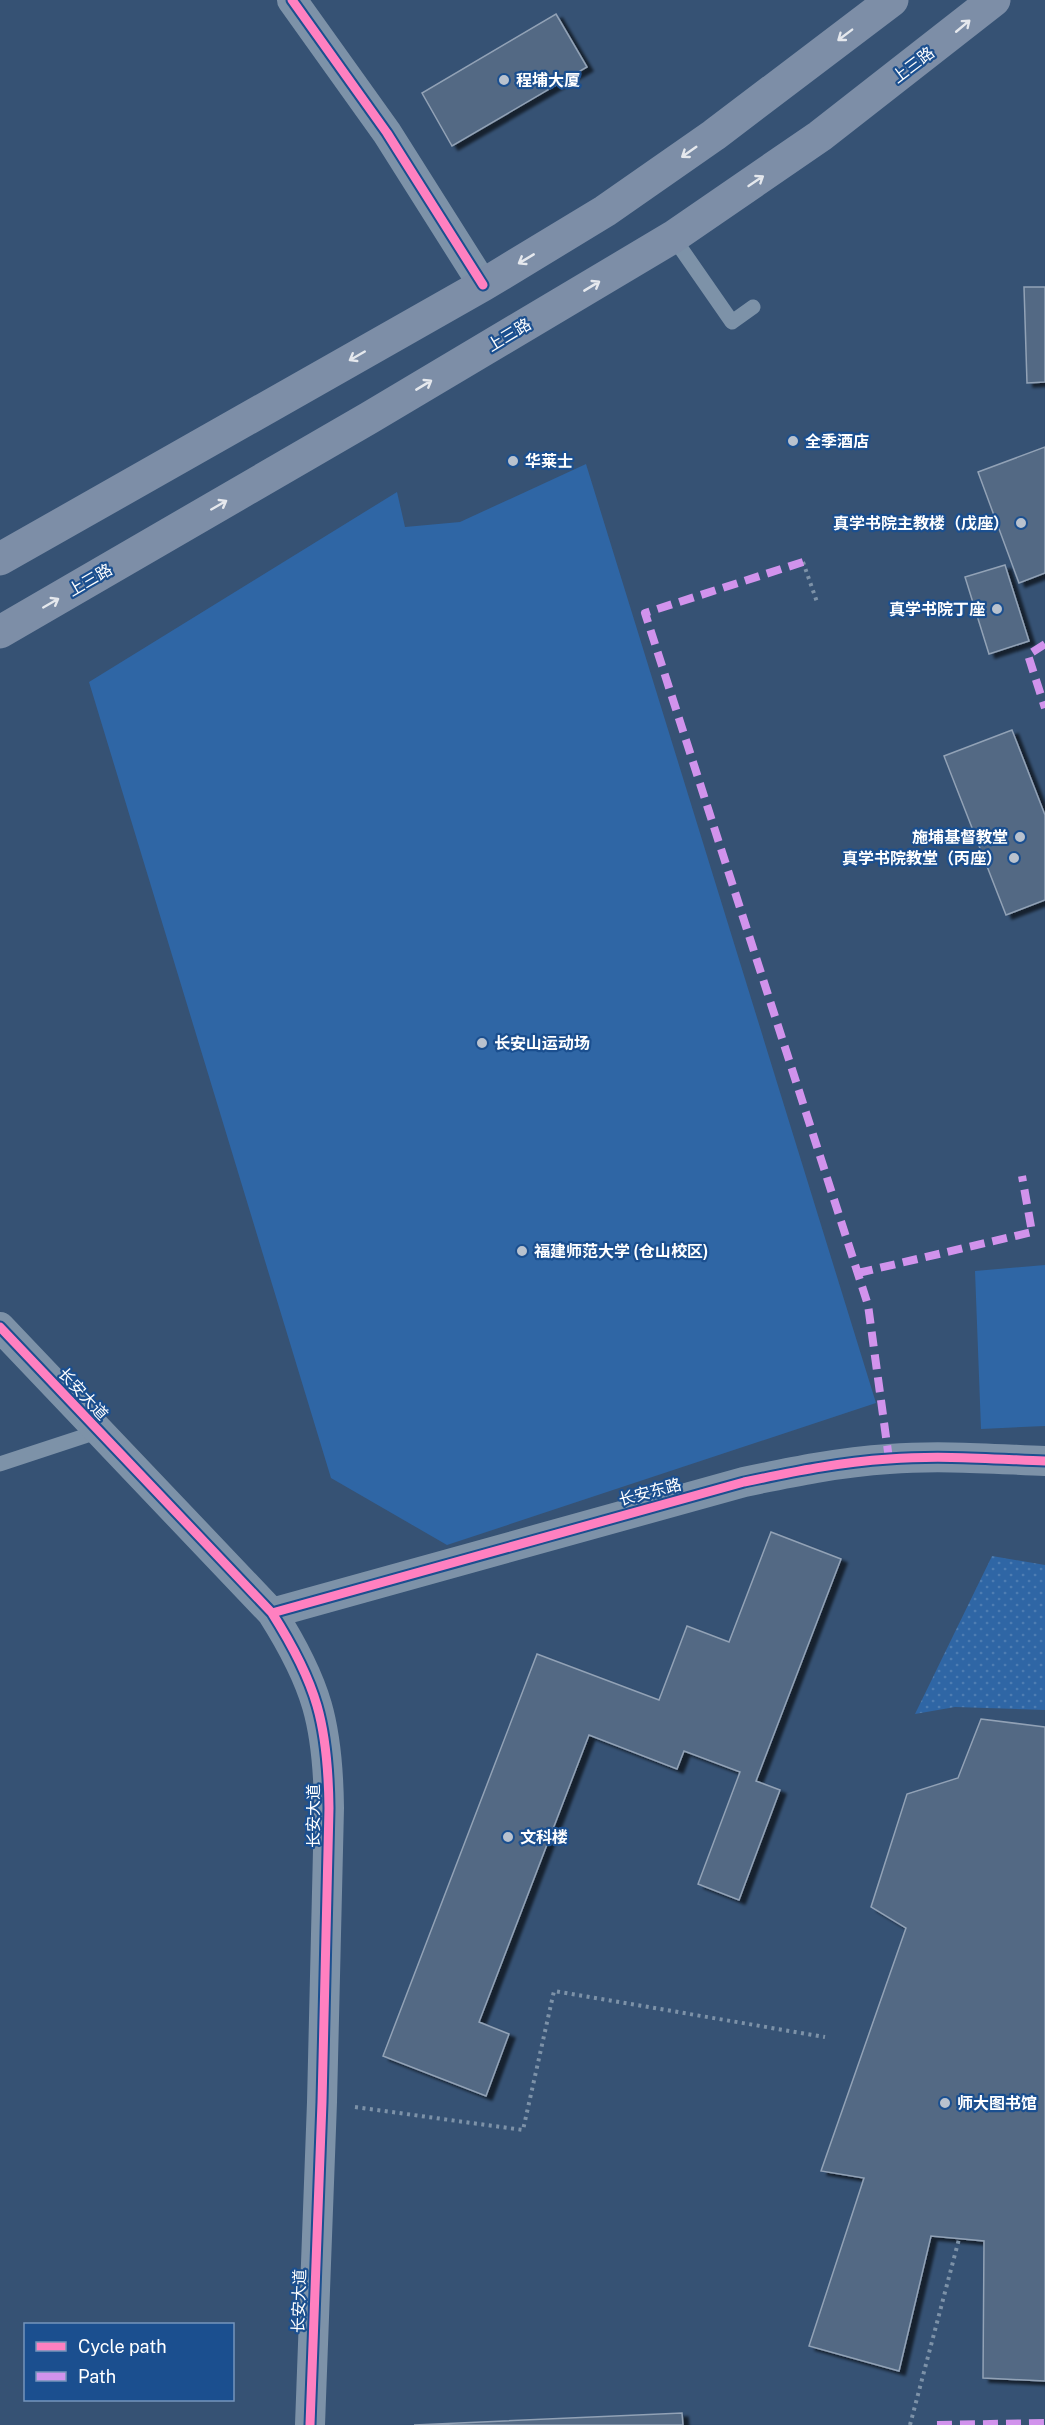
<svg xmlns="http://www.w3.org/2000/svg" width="1045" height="2425" viewBox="0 0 1045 2425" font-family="'Public Sans','Noto Sans SC',sans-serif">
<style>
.grass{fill:url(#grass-dots)}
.pitch{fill:#2f66a5}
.building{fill:#526984;stroke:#92a2b6;stroke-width:1.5;filter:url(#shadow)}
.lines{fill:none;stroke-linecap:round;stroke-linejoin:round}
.path{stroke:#7d92a8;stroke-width:4;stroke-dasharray:3 4.5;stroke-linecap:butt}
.lane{stroke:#7d92a8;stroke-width:15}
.street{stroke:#7d92a8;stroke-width:30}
.primary{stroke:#7d8ea7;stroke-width:33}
.quiet{stroke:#d193ec;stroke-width:8;stroke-dasharray:15 8;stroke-linecap:butt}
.cycleway-casing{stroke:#1b4f8f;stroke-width:13}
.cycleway{stroke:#ff80c0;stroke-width:9}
.oneway{stroke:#e5e8ed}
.poi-dot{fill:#b9c2ce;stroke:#1b4f8f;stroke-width:2}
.labels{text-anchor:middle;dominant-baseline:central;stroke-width:4.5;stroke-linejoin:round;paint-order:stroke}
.street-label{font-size:16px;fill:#fff;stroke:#1b4f8f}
.poi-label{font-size:16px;font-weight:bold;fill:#fff;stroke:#1b4f8f;text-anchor:start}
</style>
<defs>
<pattern id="grass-dots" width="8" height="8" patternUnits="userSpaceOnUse" patternTransform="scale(1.5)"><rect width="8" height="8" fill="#2f66a5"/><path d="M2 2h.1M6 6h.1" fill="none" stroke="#4e7db2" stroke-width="1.8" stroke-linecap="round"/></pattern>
<filter id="shadow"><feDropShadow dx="6" dy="4" stdDeviation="1.5" flood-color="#0009"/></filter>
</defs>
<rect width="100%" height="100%" fill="#365274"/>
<path class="grass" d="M992,1556L1045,1565V1710L955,1707L915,1714Z"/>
<path class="pitch" d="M586,464L876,1403L447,1545L331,1478L89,682L397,492L405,527L460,522Z
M1045,1265V1426L981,1429L975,1271Z"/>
<path class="building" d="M556,14L587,67L452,146L422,93Z
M1024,287H1045V382L1027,383Z
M1045,447V573L1019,583L978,472Z
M1005,565L1029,641L989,654L965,577Z
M1012,730L1045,815V900L1006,915L944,756Z
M771,1532L841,1559L756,1781L780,1790L739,1900L698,1884L740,1772L684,1751L677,1769L589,1735L479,2022L509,2034L486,2096L383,2056L537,1654L659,1700L687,1626L729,1642Z
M981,1719L1045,1727V2381L983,2378L984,2241L931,2236L899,2371L809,2346L864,2178L821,2171L906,1928L871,1907L907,1794L958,1778Z
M682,2413L683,2425H414Z"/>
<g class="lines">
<path class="path" d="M803,562L817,602
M355,2107L523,2130L554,1991L825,2037
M910,2425L959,2239"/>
<path class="lane" d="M673,237L732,322L753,307
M0,1464L97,1432"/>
<path class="street" d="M292,0L387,133L483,285
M0,1327L272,1613C317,1684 328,1724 329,1808L322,2102L310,2425
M272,1613L744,1482C792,1472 840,1462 889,1459C941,1455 993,1459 1045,1461"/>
<path class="primary" d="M0,559L483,285L605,211L714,135L892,0
M0,632L369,418L673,237L820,136L994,0"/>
<path class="quiet" d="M803,562L645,613L868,1305L889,1459
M1045,644L1028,655L1045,708
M858,1273L1032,1232L1022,1176
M937,2425L1045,2423"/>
<g class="cycleway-casing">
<path id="cycleway" d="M292,0L387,133L483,285
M0,1327L272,1613C317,1684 328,1724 329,1808L322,2102L310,2425
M272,1613L744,1482C792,1472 840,1462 889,1459C941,1455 993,1459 1045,1461"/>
</g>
<use href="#cycleway" class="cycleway"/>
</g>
<defs><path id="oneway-shaft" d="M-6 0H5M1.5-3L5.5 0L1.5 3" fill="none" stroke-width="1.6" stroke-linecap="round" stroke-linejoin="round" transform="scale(1.5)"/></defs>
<g class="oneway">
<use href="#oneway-shaft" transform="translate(963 26) rotate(-40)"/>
<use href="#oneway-shaft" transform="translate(845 35) rotate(143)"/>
<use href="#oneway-shaft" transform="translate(689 152) rotate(145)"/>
<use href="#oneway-shaft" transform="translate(756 181) rotate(-34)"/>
<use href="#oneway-shaft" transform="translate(526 259) rotate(149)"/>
<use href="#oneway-shaft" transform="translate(592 286) rotate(-31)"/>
<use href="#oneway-shaft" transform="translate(357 356) rotate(150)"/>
<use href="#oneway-shaft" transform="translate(424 385) rotate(-31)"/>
<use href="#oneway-shaft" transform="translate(219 505) rotate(-30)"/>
<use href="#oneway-shaft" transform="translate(51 603) rotate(-30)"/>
</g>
<g class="poi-dot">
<circle cx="504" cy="80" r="6"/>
<circle cx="793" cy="441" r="6"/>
<circle cx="513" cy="461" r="6"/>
<circle cx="1021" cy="523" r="6"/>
<circle cx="997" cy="609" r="6"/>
<circle cx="1020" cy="837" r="6"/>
<circle cx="1014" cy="858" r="6"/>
<circle cx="482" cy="1043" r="6"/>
<circle cx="522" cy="1251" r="6"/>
<circle cx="508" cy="1837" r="6"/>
<circle cx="945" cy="2103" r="6"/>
</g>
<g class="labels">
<g class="street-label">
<text transform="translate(913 65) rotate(-37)">上三路</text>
<text transform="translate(509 335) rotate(-31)">上三路</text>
<text transform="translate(90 580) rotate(-30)">上三路</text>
<text transform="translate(83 1394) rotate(47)">长安大道</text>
<text transform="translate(650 1492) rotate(-15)">长安东路</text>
<text transform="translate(313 1816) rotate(-90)">长安大道</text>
<text transform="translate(299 2301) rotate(-88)">长安大道</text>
</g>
<g class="poi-label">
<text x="516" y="80">程埔大厦</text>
<text x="805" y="441">全季酒店</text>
<text x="525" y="461">华莱士</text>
<text x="1009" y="523" text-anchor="end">真学书院主教楼（戊座）</text>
<text x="985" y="609" text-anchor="end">真学书院丁座</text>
<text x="1008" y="837" text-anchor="end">施埔基督教堂</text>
<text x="1002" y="858" text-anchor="end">真学书院教堂（丙座）</text>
<text x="494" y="1043">长安山运动场</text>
<text x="534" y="1251">福建师范大学 (仓山校区)</text>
<text x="520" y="1837">文科楼</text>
<text x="957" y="2103">师大图书馆</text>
</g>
</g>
<rect x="24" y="2323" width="210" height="78" fill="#1b4f8f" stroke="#7695bc" stroke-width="1.5"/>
<rect x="36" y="2342" width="30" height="9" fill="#ff80c0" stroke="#7695bc" stroke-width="1.5"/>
<text x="78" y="2353" font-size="18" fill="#ffffff">Cycle path</text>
<rect x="36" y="2372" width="30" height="9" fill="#d193ec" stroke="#7695bc" stroke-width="1.5"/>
<text x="78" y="2383" font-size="18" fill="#ffffff">Path</text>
</svg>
